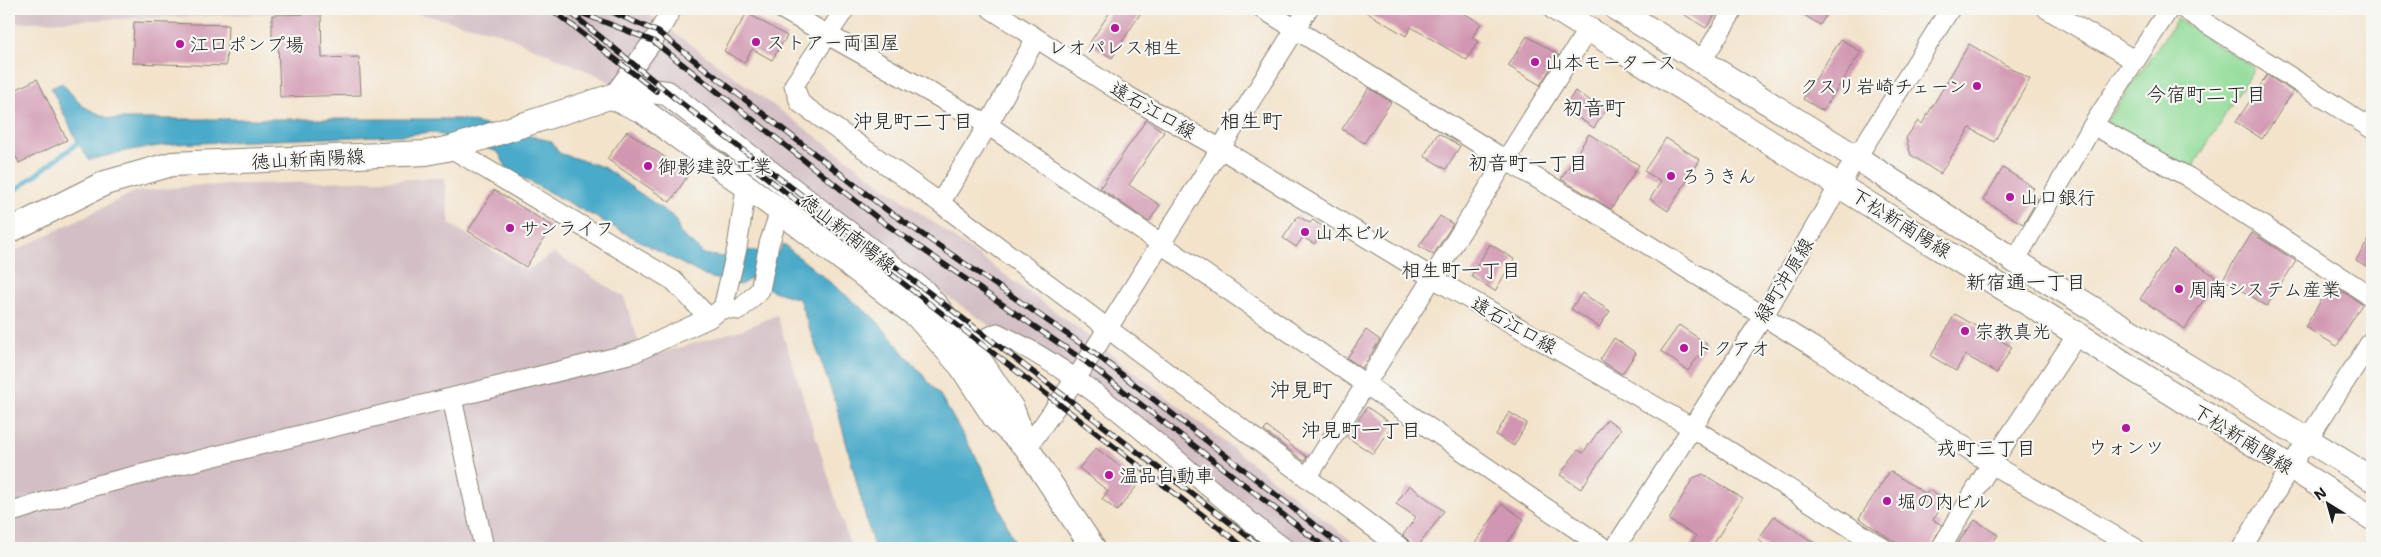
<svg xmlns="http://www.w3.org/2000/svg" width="2381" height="557" viewBox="0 0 2381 557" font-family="'Shantell Sans','Klee One',sans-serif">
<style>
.industrial{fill:#d2bec4}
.green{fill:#91dc98;stroke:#567c5a}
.water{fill:#4aaac9;stroke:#336372}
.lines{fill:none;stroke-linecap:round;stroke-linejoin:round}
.stream{stroke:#4aaac9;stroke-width:5}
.building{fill:#d196b1}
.minor-casing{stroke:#888074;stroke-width:21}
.major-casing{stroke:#888074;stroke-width:26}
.minor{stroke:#fff;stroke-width:19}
.major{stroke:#fff;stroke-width:24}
.rail-casing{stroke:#1c1c1c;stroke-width:5.5}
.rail{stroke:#f6f6f2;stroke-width:4;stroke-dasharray:11;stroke-linecap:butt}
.poi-dot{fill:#b5179e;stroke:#f6f6f2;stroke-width:2}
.labels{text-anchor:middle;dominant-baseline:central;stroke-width:4.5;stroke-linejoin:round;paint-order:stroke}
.poi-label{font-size:19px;fill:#1c1c1c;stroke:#f6f6f2;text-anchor:start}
.street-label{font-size:19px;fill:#1c1c1c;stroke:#f6f6f2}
.neighbourhood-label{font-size:20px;fill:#1c1c1c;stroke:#f6f6f2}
.quarter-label{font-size:21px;fill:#1c1c1c;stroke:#f6f6f2}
</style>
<rect width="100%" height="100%" fill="#f6f6f2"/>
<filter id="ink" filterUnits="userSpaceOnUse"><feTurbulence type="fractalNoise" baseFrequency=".02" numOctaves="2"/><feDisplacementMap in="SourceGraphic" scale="10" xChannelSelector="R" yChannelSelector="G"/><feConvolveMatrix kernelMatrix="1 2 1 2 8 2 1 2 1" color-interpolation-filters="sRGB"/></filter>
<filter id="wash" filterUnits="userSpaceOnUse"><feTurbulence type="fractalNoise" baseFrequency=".0096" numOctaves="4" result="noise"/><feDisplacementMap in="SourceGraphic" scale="20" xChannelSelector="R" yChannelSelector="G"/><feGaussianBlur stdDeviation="1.12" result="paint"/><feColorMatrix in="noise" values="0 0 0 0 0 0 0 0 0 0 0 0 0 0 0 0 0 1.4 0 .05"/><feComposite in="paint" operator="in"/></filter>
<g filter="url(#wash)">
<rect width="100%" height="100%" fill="#f3e3cb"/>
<path class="industrial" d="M9,9H642L1087,335L1361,548H1293L1093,397L886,254L599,76L497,32L398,9L9,23Z
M444,178L450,224L526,271L554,253L624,297L644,358L741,330L777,315L851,548H9V254L134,192L192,186Z"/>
<path class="green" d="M2177,19L2254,68L2191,170L2106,122Z"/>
<path class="water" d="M62,83L82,106L110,119H460L551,141L559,153L603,167L675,218L680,233L704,254L722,257L741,250L778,253L783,244L875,319L940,395L981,466L1017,548H874L836,404L799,299L773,291L752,278L740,285L705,276L508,170L498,152L431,132L404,135L174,144L130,150L89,160L78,143L51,88Z"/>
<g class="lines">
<path class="stream" d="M9,195L78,143L83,142"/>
</g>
<g id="blocks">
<path class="building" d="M1112,9H1143L1112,58L1089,44Z
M1361,9H1456L1481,23L1472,38L1478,41L1467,60L1411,27L1406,36Z
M1675,9H1719L1706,28Z
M1795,9H1830L1820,25Z
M747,13L787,36L772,60L752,49L744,63L724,51Z
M321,14L322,58L359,57L361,95L280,97L278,41H272V15Z
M134,22L228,25L226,66L132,63Z
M1527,36L1559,55L1540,85L1508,66Z
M1841,39L1861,52L1823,111L1803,99Z
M1969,44L2030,79L1994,142L1970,128L1940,174L1911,155L1906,138L1918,121L1922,124Z
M2267,75L2293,92L2262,139L2236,122Z
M37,79L67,140L19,163L9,142V93Z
M1369,88L1391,102L1364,143L1342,129Z
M1575,91L1606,110L1594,128L1564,108Z
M1146,120L1164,132L1129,185L1160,205L1149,222L1100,188Z
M627,131L689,174L670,202L607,159Z
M1438,133L1460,146L1446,169L1424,156Z
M1589,134L1639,165L1611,209L1561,179Z
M1666,138L1700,160L1668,211L1650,199L1661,181L1644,171Z
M2003,168L2034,188L2030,194L2038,199L2023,224L1983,200Z
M494,190L552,226L526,267L468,231Z
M1298,216L1310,223L1313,220L1325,228L1314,244L1303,237L1296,247L1283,238Z
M1440,216L1453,224L1433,255L1419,246Z
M2252,233L2296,261L2267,306L2223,279Z
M2372,235V270L2356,260Z
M1490,244L1514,259L1495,291L1471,276Z
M2173,249L2218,278L2185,329L2140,299Z
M2331,284L2362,304L2337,346L2305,327Z
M1582,293L1610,311L1599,327L1571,309Z
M1955,314L2012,347L1997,373L1965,355L1956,371L1931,356Z
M1679,325L1707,344L1688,371L1661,351Z
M1366,330L1380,340L1362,368L1347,358Z
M1614,338L1636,353L1622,374L1600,360Z
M1367,407L1393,425L1373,454L1347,437Z
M1509,412L1527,423L1514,446L1496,435Z
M1607,419L1621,429L1581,489L1560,475L1578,450L1583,453Z
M1267,427L1307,457L1304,461L1264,431Z
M1096,448L1140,482L1117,511L1102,499L1108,491L1079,468Z
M1890,471L1926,494L1929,490L1946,501L1933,520L1942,525L1930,548H1904L1859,518Z
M1703,474L1742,498L1711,548H1689L1696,536L1669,520L1693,478Z
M1409,485L1444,511L1417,548H1412L1411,543L1403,535L1416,517L1396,504Z
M1502,504L1524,519L1504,548H1472Z
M1774,516L1822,548H1770L1758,540Z
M1975,520L1998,535L1989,548H1954Z"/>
</g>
</g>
<g filter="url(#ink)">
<use href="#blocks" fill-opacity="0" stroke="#888074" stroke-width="1"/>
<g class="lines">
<g class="minor-casing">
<path id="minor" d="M782,9L988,125L1604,548
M845,9L794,85L800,103L940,203L1401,548
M991,9L1119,91L1221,149L1433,278L1691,427L1883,548
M1263,9L1507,161L1595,212L1815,348L1991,464L2135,548
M2047,9L2134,60
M2184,9L2372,129
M1701,62L1734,9
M612,97L653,41L672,9
M2093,125L2188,177L2372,297
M451,148L674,281L709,318
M940,203L988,125L1036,38
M2015,261L2093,125L2169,9
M723,308L739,310L760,290L769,244L780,211
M970,346L997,333C1105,383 1188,477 1284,548
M452,398L484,548
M1027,448L1081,371L1308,9
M1307,478L1588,29
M9,513L94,486L633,353L709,318L723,308L737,248L746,188
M1615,548L1763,317L1840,184L1950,9
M1941,548L1991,464L2077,335
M2242,548L2307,440L2372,340"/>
</g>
<g class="major-casing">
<path id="major" d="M1556,9L2372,518
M1617,9L1857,158L2015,261L2372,479
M612,97L643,111L780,211L918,317L961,366L995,418L1024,445
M9,231L105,183L172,164L426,153L451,148L634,89L667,93L924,292L970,346L1012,409L1027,448L1093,548"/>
</g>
<use href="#minor" class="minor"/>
<use href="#major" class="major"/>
<g class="rail-casing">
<path id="rail" d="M551,9L656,91
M571,9L653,41L880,220L1086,362L1326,548
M605,9L658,32L887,210L1093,352L1344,548
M570,12L676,99L1263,548
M753,167L1245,548"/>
</g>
<use href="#rail" class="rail"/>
</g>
</g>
<g class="poi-dot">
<circle cx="1115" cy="28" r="5"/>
<circle cx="756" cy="42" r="5"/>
<circle cx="180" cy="44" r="5"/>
<circle cx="1535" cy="62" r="5"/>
<circle cx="1977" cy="86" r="5"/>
<circle cx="648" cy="166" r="5"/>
<circle cx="1671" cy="176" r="5"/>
<circle cx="2010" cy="197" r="5"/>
<circle cx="510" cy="228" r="5"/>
<circle cx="1305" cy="232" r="5"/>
<circle cx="2179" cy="289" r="5"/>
<circle cx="1965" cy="331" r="5"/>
<circle cx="1684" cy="348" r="5"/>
<circle cx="2126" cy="428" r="5"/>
<circle cx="1109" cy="475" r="5"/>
<circle cx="1887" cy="501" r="5"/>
</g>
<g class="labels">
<g class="poi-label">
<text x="766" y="42">ストアー両国屋</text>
<text x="190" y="44">江口ポンプ場</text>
<text x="1115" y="47" text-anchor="middle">レオパレス相生</text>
<text x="1545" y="62">山本モータース</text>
<text x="1967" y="86" text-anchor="end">クスリ岩崎チェーン</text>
<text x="658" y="166">御影建設工業</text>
<text x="1681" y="176">ろうきん</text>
<text x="2020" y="197">山口銀行</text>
<text x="520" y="228">サンライフ</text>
<text x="1315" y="232">山本ビル</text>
<text x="2189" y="289">周南システム産業</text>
<text x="1975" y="331">宗教真光</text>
<text x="1694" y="348">トクアオ</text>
<text x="2126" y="447" text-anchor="middle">ウォンツ</text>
<text x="1119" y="475">温品自動車</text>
<text x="1897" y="501">堀の内ビル</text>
</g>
<g class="street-label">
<text transform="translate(1153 110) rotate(30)">遠石江口線</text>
<text transform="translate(308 159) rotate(-3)">徳山新南陽線</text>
<text transform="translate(1901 223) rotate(32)">下松新南陽線</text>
<text transform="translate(848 233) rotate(38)">徳山新南陽線</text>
<text transform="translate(1784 280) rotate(-59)">緑町沖原線</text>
<text transform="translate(1514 325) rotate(30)">遠石江口線</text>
<text transform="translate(2243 439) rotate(32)">下松新南陽線</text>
</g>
<g class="neighbourhood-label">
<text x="2206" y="94">今宿町二丁目</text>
<text x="913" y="121">沖見町二丁目</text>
<text x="1528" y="163">初音町一丁目</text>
<text x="1461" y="270">相生町一丁目</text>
<text x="2026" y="282">新宿通一丁目</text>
<text x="1361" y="430">沖見町一丁目</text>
<text x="1986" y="448">戎町三丁目</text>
</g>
<g class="quarter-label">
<text x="1594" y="108">初音町</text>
<text x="1251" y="121">相生町</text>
<text x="1301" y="390">沖見町</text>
</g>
</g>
<rect width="2381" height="557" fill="none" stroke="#f6f6f2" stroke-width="30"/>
<g transform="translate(2328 504) rotate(323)" stroke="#f6f6f2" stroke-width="4" paint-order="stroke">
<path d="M0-4L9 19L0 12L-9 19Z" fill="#1c1c1c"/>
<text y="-8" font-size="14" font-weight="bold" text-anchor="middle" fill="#1c1c1c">N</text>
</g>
</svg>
